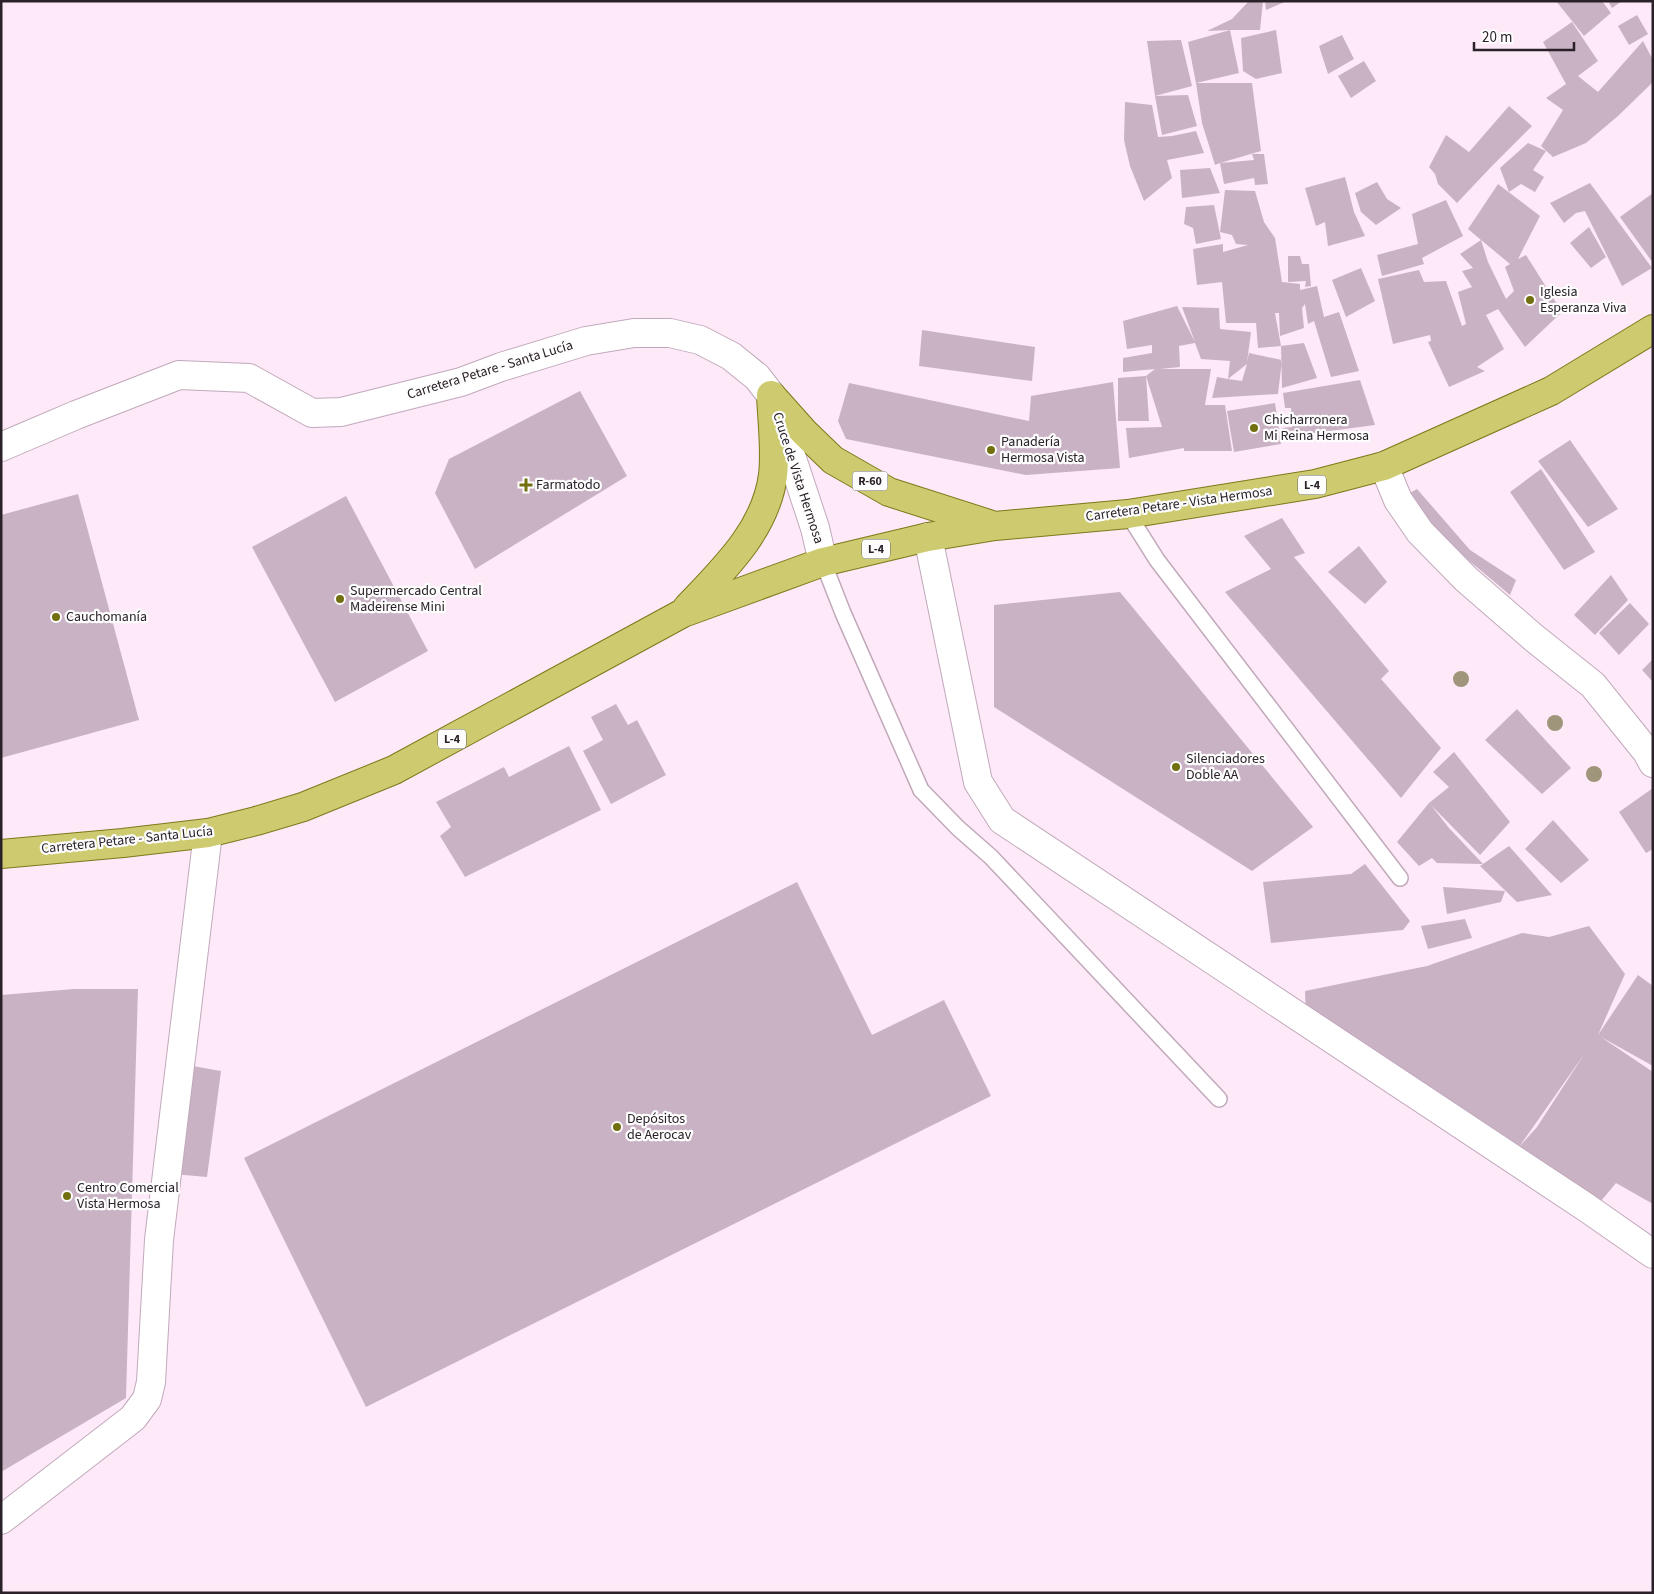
<svg xmlns="http://www.w3.org/2000/svg" width="1654" height="1594" viewBox="0 0 1654 1594" font-family="'Source Sans 3',sans-serif">
<style>
.building{fill:#cab2c5;fill-rule:evenodd}
.lines{fill:none;stroke-linecap:round;stroke-linejoin:round}
.service-casing{stroke:#c1a9bb;stroke-width:18}
.minor-casing{stroke:#c1a9bb;stroke-width:30}
.tertiary-casing{stroke:#c1a9bb;stroke-width:30}
.primary-casing{stroke:#7f7819;stroke-width:30}
.service{stroke:#fff;stroke-width:15}
.minor{stroke:#fff;stroke-width:28}
.tertiary{stroke:#fff;stroke-width:28}
.primary{stroke:#cdca70;stroke-width:28}
.tree{fill:#9f957b}
.poi-dot{fill:#726f10;stroke:#fdfdfd;stroke-width:2}
.labels{text-anchor:middle;dominant-baseline:central;stroke-width:4.5;stroke-linejoin:round;paint-order:stroke}
.shield{fill:#fdfdfd;stroke:#6a6469;stroke-width:1}
.shield-label{font-size:12px;font-weight:bold;fill:#2b2229}
.poi-label{font-size:14px;fill:#2b2229;stroke:#fdfdfd;text-anchor:start}
.street-label{font-size:14px;fill:#2b2229;stroke:#fdfdfd}
</style>
<rect width="100%" height="100%" fill="#fde9f8"/>
<path class="building" d="M1249,1H1263L1260,30H1230L1239,73L1196,83L1188,42L1230,30L1207,31L1232,19Z
M1265,1H1287L1266,10Z
M1556,1H1602L1611,13L1584,36Z
M1608,1H1622L1612,8Z
M1637,15L1648,34L1629,45L1618,26Z
M1572,22L1598,61L1578,76L1598,92L1643,41L1653,60V82L1618,116L1586,143L1553,157L1541,146L1563,110L1546,98L1566,84L1543,42Z
M1276,30L1282,73L1256,79L1243,71L1241,38Z
M1342,35L1354,59L1328,74L1319,46Z
M1181,40L1192,86L1155,96L1147,41Z
M1364,61L1376,81L1351,98L1338,76Z
M1196,83H1252L1261,151L1220,163L1254,160L1252,154H1264L1268,184L1255,185L1254,178L1224,184L1220,163L1215,165L1202,123Z
M1188,95L1197,126L1162,135L1155,96Z
M1125,102L1152,105L1158,137L1172,136L1196,131L1204,153L1167,160L1172,178L1144,201L1130,166L1124,140Z
M1509,106L1532,126L1491,167L1457,203L1438,184L1435,174L1429,167L1446,135L1469,152Z
M1528,143L1546,151L1533,170L1544,177L1535,192L1521,184L1509,192L1500,168Z
M1210,168L1220,193L1182,198L1180,170Z
M1345,177L1354,212L1365,236L1328,246L1325,222L1316,226L1305,188Z
M1377,182L1387,199L1401,208L1376,225L1361,212L1355,193Z
M1590,183L1652,268L1622,286L1585,211L1576,213L1564,223L1550,203Z
M1498,184L1540,216L1518,259L1526,255L1562,312L1525,347L1498,309L1486,315L1504,349L1477,367L1485,371L1449,387L1428,342L1431,341L1430,335L1393,344L1378,279L1419,270L1424,282L1446,281L1462,326L1466,324L1458,292L1472,287L1462,271L1473,268L1460,254L1481,240L1468,229ZM1481,240L1510,264L1505,267L1514,291L1506,299L1488,262Z
M1225,190L1255,191L1264,222L1275,238L1282,282L1300,284V290L1317,286L1324,317L1339,312L1359,371L1331,377L1314,321L1308,324L1305,304L1302,308L1304,328L1280,336L1279,313H1275L1281,346L1304,343L1317,378L1282,388L1281,346L1258,348L1256,323H1226L1222,282L1197,285L1193,249L1223,244V252L1248,245L1236,244L1232,235L1220,232Z
M1653,193V263L1620,217Z
M1446,200L1463,236L1422,258L1424,264L1382,276L1377,255L1418,244L1412,214Z
M1214,205L1221,239L1196,244L1193,228L1184,224L1186,207Z
M1589,227L1606,257L1591,268L1570,243Z
M1288,256H1300L1302,264H1309L1311,286L1305,287L1306,281L1288,282Z
M1361,268L1375,301L1346,317L1332,280Z
M1177,306L1195,342L1182,307L1219,308L1220,329L1251,332L1247,362L1249,353L1282,360L1278,394L1212,398L1217,377L1228,379L1242,381L1247,364L1228,379L1230,361L1201,359L1195,343L1179,346L1180,367L1160,369H1211L1205,405H1225L1232,451H1184V448L1129,458L1126,428L1162,427L1146,376L1155,369L1123,372V358L1152,353V345L1127,349L1123,321Z
M922,330L1035,347L1032,381L919,366Z
M1146,376L1149,421H1118V378Z
M1360,380L1375,425L1284,437L1282,428L1292,427L1291,408H1285L1283,393Z
M1113,382L1120,468L1026,475L846,439L838,421L849,383L1029,421L1031,396Z
M580,391L627,476L475,569L435,493L449,459Z
M1275,403L1281,444L1234,452L1227,411Z
M1570,440L1618,509L1588,527L1538,461Z
M1541,469L1595,552L1564,570L1510,492Z
M1417,489L1470,550L1516,580L1510,595L1429,527L1401,498Z
M78,494L139,720L1,758V515Z
M346,496L428,651L335,702L252,547Z
M1282,518L1305,553L1294,557L1389,671L1381,679L1441,748L1401,798L1225,592L1271,569L1244,536Z
M1359,546L1387,582L1365,604L1328,572Z
M1611,575L1628,600L1595,635L1574,615Z
M1120,592L1313,827L1252,871L994,707V605Z
M1630,603L1649,624L1619,655L1599,633Z
M1653,659V682L1642,670Z
M616,704L628,725L637,720L666,775L611,804L583,751L603,740L591,717Z
M1517,709L1571,768L1542,794L1485,740Z
M569,746L601,810L465,877L440,836L451,827L436,802L504,767L509,777Z
M1454,752L1510,822L1480,855L1431,805L1449,828L1483,864L1437,863L1432,858L1419,866L1397,842L1429,803L1449,787L1433,772Z
M1653,788V849L1646,853L1619,812Z
M1553,820L1589,860L1561,883L1525,849Z
M1509,846L1552,895L1517,902L1480,866Z
M1365,864L1410,921L1403,930L1271,943L1263,882L1351,874Z
M797,882L872,1035L944,1000L991,1096L366,1407L244,1158Z
M1443,887L1505,891L1501,902L1447,914Z
M1465,919L1472,938L1428,949L1421,926Z
M1589,926L1625,974L1598,1035L1638,975L1653,986V1066L1601,1037L1653,1072V1204L1616,1183L1596,1207L1306,1014L1305,991L1427,966L1522,933L1549,937ZM1585,1053L1537,1127L1519,1147Z
M74,989H138L126,1398L1,1472V995Z
M187,1065L221,1071L207,1177L173,1174Z"/>
<g class="lines">
<g class="service-casing">
<path id="service" d="M1128,514L1157,560L1400,878
M823,562L843,613L921,790L958,828L991,857L1219,1099"/>
</g>
<g class="minor-casing">
<path id="minor" d="M1384,466L1398,500L1420,532L1466,579L1534,638L1593,685L1647,752L1653,763
M928,537L978,782L1002,820L1587,1208L1653,1254
M1,1520L133,1418L147,1399L151,1382L159,1240L208,833"/>
</g>
<g class="tertiary-casing">
<path id="tertiary" d="M1,447L76,415L179,375L249,378L312,413L341,412L461,382L501,367L586,341L634,333H670L700,340L731,356L757,377L771,395L815,528L823,562"/>
</g>
<g class="primary-casing">
<path id="primary" d="M771,395L804,432L833,460L889,492L989,524
M687,608C723,570 766,530 773,475C776,449 772,421 771,395
M1,854L123,843L208,833L256,821L303,807L394,770L683,613L823,562L928,537L995,526L1128,514L1315,484L1384,466L1551,391L1653,329"/>
</g>
<use href="#service" class="service"/>
<use href="#minor" class="minor"/>
<use href="#tertiary" class="tertiary"/>
<use href="#primary" class="primary"/>
</g>
<g class="tree">
<circle cx="1461" cy="679" r="8"/>
<circle cx="1555" cy="723" r="8"/>
<circle cx="1594" cy="774" r="8"/>
</g>
<g class="poi-dot">
<circle cx="1530" cy="300" r="5"/>
<circle cx="1254" cy="428" r="5"/>
<circle cx="991" cy="450" r="5"/>
<path d="M523.5 477.5h5v5h5v5h-5v5h-5v-5h-5v-5h5z"/>
<circle cx="340" cy="599" r="5"/>
<circle cx="56" cy="617" r="5"/>
<circle cx="1176" cy="767" r="5"/>
<circle cx="617" cy="1127" r="5"/>
<circle cx="67" cy="1196" r="5"/>
</g>
<g class="labels">
<g class="shield">
<rect x="852.5" y="471.5" width="35" height="19" rx="4"/>
<rect x="1298" y="475.5" width="28" height="19" rx="4"/>
<rect x="862" y="539.5" width="28" height="19" rx="4"/>
<rect x="438" y="729.5" width="28" height="19" rx="4"/>
</g>
<g class="shield-label">
<text x="870" y="481">R-60</text>
<text x="1312" y="485">L-4</text>
<text x="876" y="549">L-4</text>
<text x="452" y="739">L-4</text>
</g>
<g class="poi-label">
<text x="1540" y="292">Iglesia<tspan x="1540" dy="16">Esperanza Viva</tspan></text>
<text x="1264" y="420">Chicharronera<tspan x="1264" dy="16">Mi Reina Hermosa</tspan></text>
<text x="1001" y="442">Panadería<tspan x="1001" dy="16">Hermosa Vista</tspan></text>
<text x="536" y="485">Farmatodo</text>
<text x="350" y="591">Supermercado Central<tspan x="350" dy="16">Madeirense Mini</tspan></text>
<text x="66" y="617">Cauchomanía</text>
<text x="1186" y="759">Silenciadores<tspan x="1186" dy="16">Doble AA</tspan></text>
<text x="627" y="1119">Depósitos<tspan x="627" dy="16">de Aerocav</tspan></text>
<text x="77" y="1188">Centro Comercial<tspan x="77" dy="16">Vista Hermosa</tspan></text>
</g>
<g class="street-label">
<text transform="translate(490 370) rotate(-17)">Carretera Petare - Santa Lucía</text>
<text transform="translate(798 478) rotate(72)">Cruce de Vista Hermosa</text>
<text transform="translate(1179 504) rotate(-8)">Carretera Petare - Vista Hermosa</text>
<text transform="translate(127 840) rotate(-6)">Carretera Petare - Santa Lucía</text>
</g>
</g>
<rect width="1654" height="1594" fill="none" stroke="#2b2229" stroke-width="5"/>
<path d="M1474 42v8h100v-8" fill="none" stroke="#2b2229" stroke-width="2.5"/>
<text x="1482" y="42" font-size="15" fill="#2b2229" stroke="#fdfdfd" stroke-width="4" paint-order="stroke">20 m</text>
</svg>
